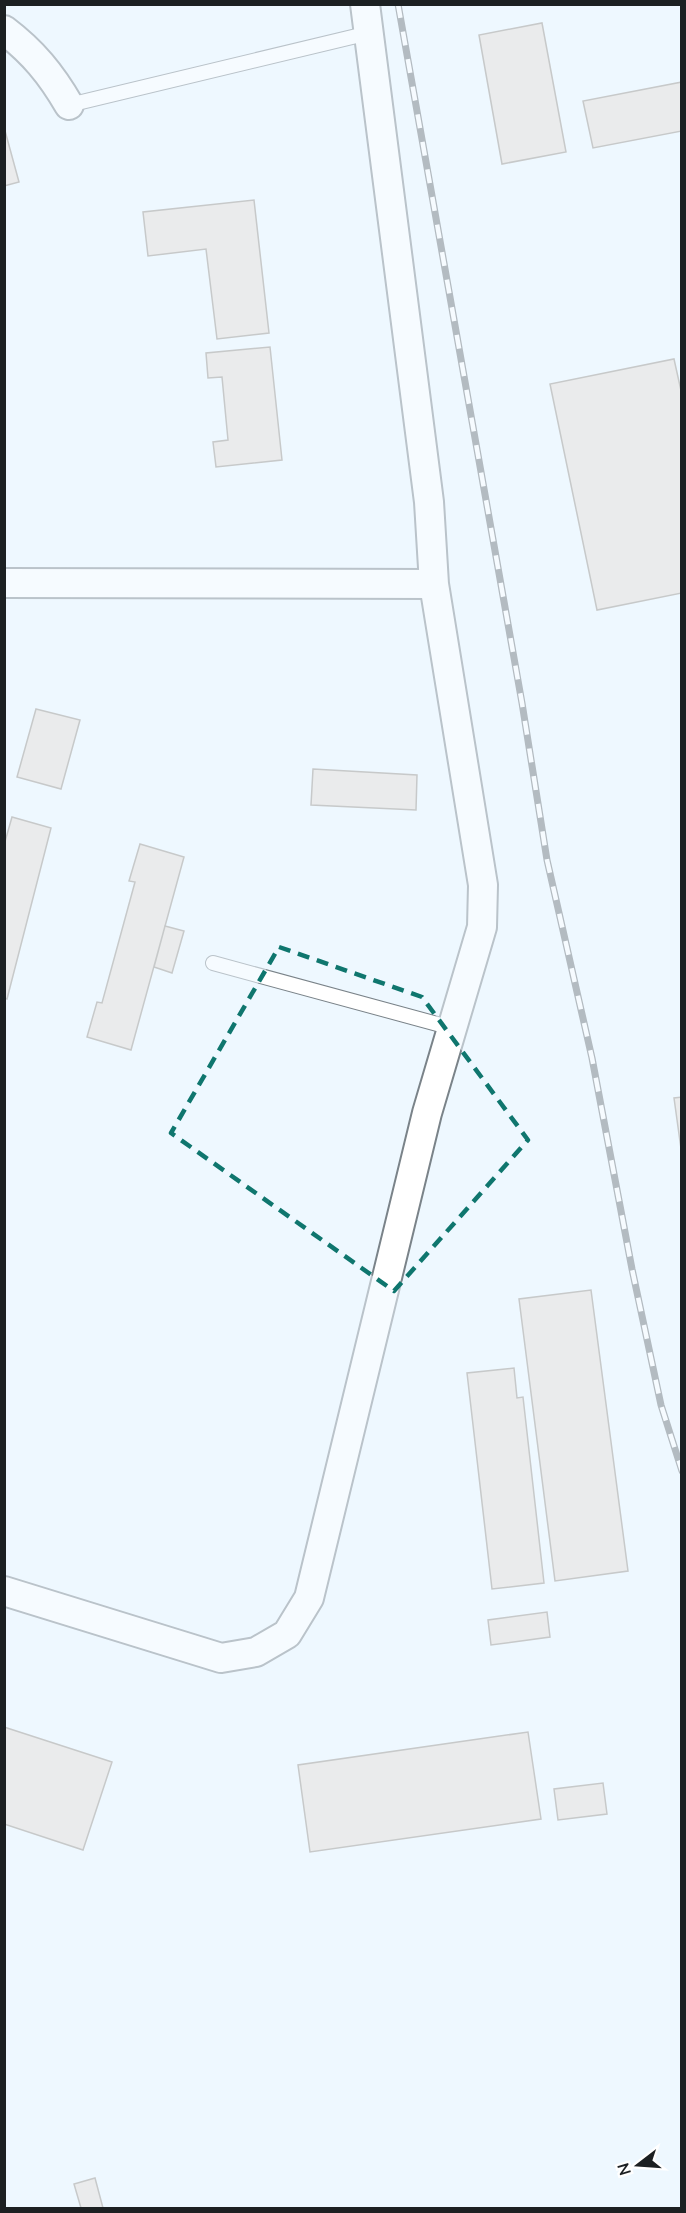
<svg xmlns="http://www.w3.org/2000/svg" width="686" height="2213" viewBox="0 0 686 2213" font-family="'Nunito Sans',sans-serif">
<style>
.building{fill:#e4dcd4;stroke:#979189;stroke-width:1.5}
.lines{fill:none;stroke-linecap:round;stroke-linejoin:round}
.service-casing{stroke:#7a8389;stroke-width:16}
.minor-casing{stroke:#7a8389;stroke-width:32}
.service{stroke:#fff;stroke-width:14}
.minor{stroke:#fff;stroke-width:28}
.rail-casing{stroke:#6b7175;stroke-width:7}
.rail{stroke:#fff;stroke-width:4.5;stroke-dasharray:14;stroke-linecap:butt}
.marked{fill:none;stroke:#0f766e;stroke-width:4.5;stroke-dasharray:12 8;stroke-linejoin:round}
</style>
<rect width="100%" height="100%" fill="#eef8ff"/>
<path class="building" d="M542,23L566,152L502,164L479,35Z
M682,82V131L593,148L583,101Z
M4,127L19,182L4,186Z
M254,200L269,333L217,339L206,249L148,256L143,212Z
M270,347L282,460L216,467L213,442L228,440L222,377L208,378L206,353Z
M674,359L682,395V593L597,610L550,384Z
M36,709L80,720L61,789L17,777Z
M313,769L417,775L416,810L311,805Z
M12,817L51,828L7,999L4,998V845Z
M140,844L184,857L131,1050L87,1037L97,1002L102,1003L135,882L129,881Z
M165,926L184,931L172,973L154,967Z
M682,1097V1156L674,1098Z
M591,1290L628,1571L555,1581L519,1299Z
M514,1368L517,1398L523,1397L544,1583L492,1589L467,1373Z
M547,1612L550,1637L491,1645L488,1620Z
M4,1727L112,1762L83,1850L4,1824Z
M528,1732L541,1819L310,1852L298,1765Z
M603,1783L607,1814L558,1820L554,1789Z
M95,2178L103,2208H81L74,2184Z"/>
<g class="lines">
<g class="service-casing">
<path id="service" d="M69,105L369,33
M213,963L452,1028"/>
</g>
<g class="minor-casing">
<path id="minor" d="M4,30C33,52 51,74 69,105
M4,583L434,584
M4,1591L221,1658L256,1652L287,1634L309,1598L427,1113L482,927L483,885L434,584L429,502L365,4"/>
</g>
<use href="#service" class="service"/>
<use href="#minor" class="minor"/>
<g class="rail-casing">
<path id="rail" d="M398,4L522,703L547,860L592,1058L632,1269L661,1405L682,1471"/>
</g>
<use href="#rail" class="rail"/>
</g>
<path d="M0 0H686V2213H0ZM279,947L422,997L528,1140L394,1291L171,1133Z" fill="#eef8ff" fill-opacity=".55" fill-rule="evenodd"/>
<path class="marked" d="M279,947L422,997L528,1140L394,1291L171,1133Z"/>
<rect width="686" height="2213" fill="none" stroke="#1c2022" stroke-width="12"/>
<g transform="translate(638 2165) rotate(253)" stroke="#ffffff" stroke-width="4.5" paint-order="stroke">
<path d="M0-4.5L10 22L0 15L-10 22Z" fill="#1c2022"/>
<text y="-9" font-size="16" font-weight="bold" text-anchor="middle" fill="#1c2022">N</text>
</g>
</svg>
